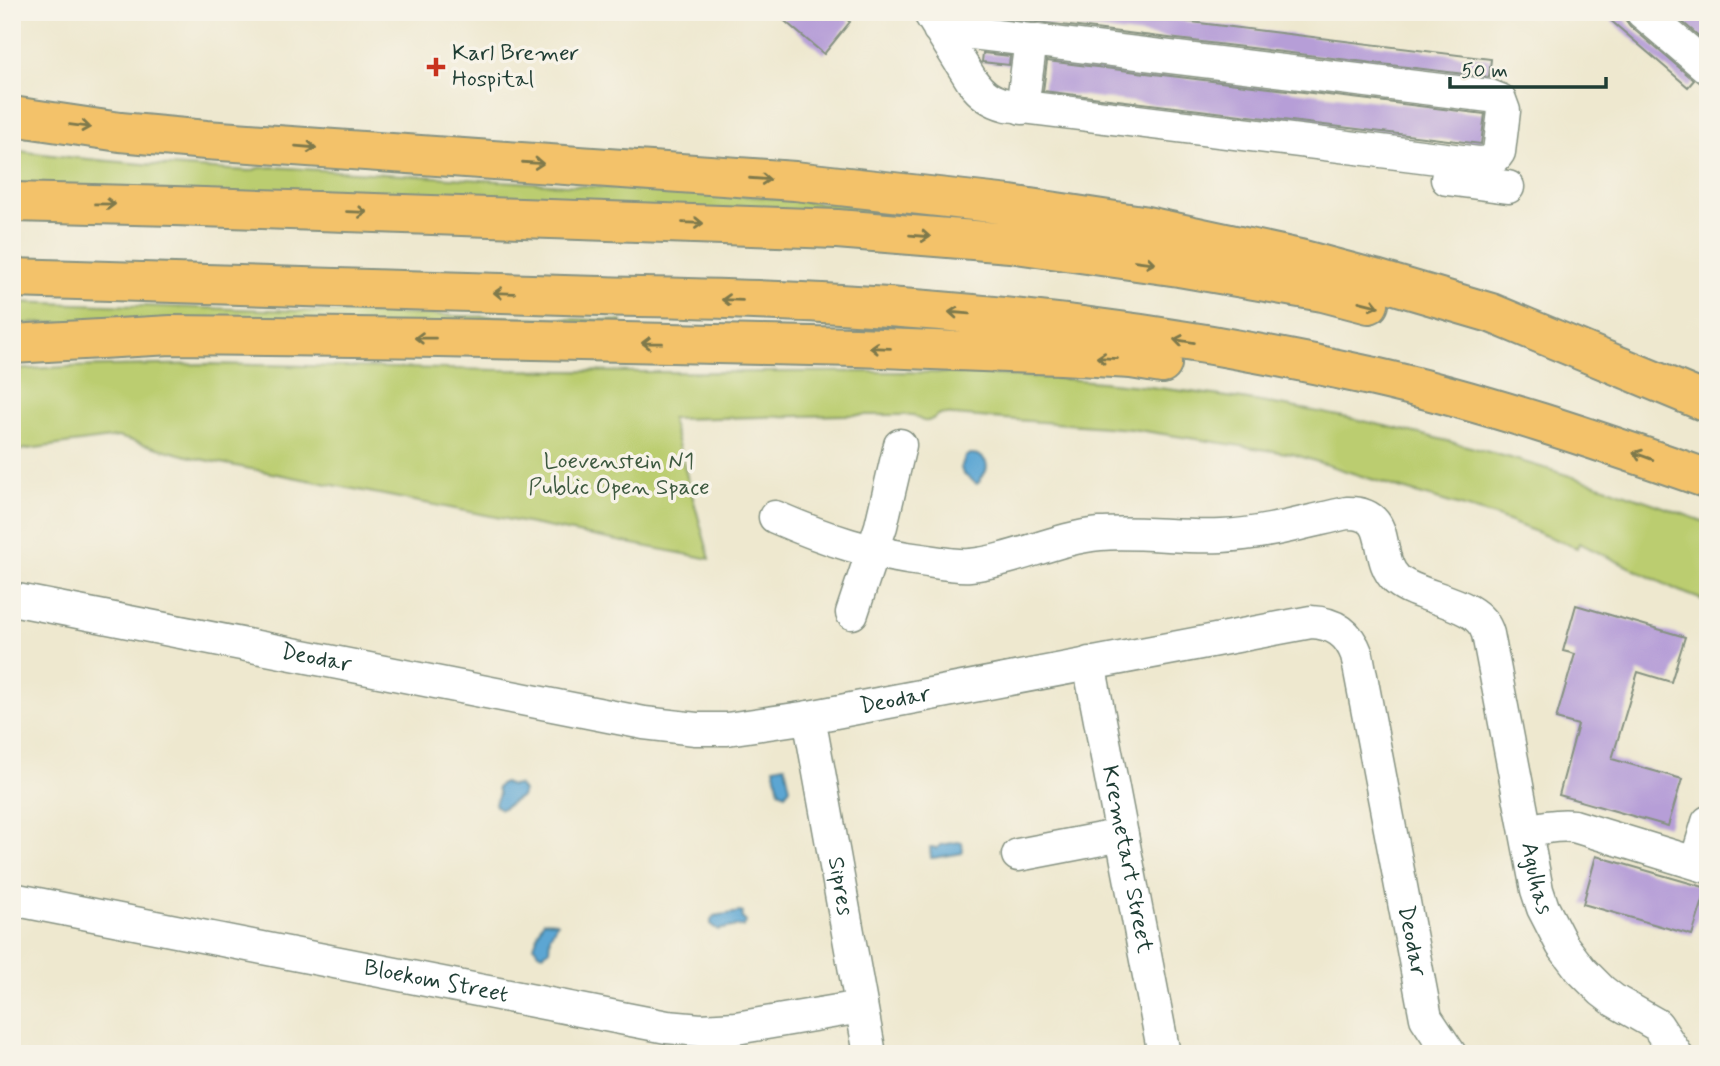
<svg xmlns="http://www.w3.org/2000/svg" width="1720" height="1066" viewBox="0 0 1720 1066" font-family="Mynerve,sans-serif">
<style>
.green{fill:#bbcd70;stroke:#6d8552;stroke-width:2}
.water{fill:#5ba6d3;stroke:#3d7284;stroke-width:2}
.building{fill:#b69ed7}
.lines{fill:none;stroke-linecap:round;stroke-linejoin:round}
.minor-casing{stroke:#869282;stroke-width:35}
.highway-casing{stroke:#869282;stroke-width:42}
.minor{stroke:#fff;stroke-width:32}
.highway{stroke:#f3c26a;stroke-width:38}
.oneway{stroke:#7e794c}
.poi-dot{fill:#c8321e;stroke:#f7f3e8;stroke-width:2.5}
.labels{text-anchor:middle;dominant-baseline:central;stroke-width:7;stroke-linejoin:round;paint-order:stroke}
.poi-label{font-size:23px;fill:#1f3d34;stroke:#f7f3e8;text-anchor:start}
.park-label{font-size:23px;fill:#3e5a40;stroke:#f7f3e8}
.street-label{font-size:23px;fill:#1f3d34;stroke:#f7f3e8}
</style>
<rect width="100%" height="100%" fill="#f7f3e8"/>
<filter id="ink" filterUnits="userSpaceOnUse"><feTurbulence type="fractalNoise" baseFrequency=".0143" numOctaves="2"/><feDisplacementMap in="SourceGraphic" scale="14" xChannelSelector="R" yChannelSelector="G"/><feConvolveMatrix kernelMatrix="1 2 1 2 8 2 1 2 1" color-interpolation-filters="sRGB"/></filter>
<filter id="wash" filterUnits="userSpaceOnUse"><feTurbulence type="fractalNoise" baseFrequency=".00686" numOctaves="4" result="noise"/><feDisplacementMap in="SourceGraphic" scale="28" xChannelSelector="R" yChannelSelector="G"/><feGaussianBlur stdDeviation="1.57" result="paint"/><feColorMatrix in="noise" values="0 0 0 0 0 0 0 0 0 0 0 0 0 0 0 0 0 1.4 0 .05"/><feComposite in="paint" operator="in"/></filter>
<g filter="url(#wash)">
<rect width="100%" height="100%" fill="#eee8cf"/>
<path class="green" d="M12,150C92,161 171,167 251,171L258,168L272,167L761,197L1063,227L12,186Z
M12,302L622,321L621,329L48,323L12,324Z
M208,364C358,367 508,371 658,372C755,373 851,370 948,373C1032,375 1116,382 1199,393C1373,415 1543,462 1708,523V602L1679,591L1579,543L1577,548L1495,516L1402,489L1293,454L1131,429L940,414C928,422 926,425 913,415H844L671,419L710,559L195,458L118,437L12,451V370L64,367Z"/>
<path class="water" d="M970,454C986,453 993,469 980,478V481L977,484L963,474L961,468L965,457Z
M785,765L790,788L785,794L779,791L774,767Z
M501,783H504L511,786L518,785L523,791L521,797C513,800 508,806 501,809L496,806L495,803L499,794L497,788Z
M958,842L962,843L963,851L962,853L933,858H931L930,847H934L936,849L941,845Z
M740,912L743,913L742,918L746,922L743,927L737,926L718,930L711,925V921L714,916Z
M544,921L556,922L557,923L550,936L549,950L543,954L538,952L534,946L541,925Z"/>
<g id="blocks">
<path class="building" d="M774,12H838L850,22L824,54Z
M988,12H1111L1491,59L1489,77L987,16Z
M1601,12H1624L1625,19L1630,26L1694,80L1688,87Z
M1671,12H1708V44Z
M983,53L1010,56L1009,65L982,62Z
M1047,61L1485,114L1481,144L1043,91Z
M1576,605L1685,637L1671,682L1638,672L1612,759L1682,779L1668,826L1559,795L1578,725L1556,719L1575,654L1563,651Z
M1596,856L1707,888L1692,935L1583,904Z"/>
</g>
</g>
<g filter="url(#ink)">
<use href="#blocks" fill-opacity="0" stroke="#869282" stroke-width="2"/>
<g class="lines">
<g class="minor-casing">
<g id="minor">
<path d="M929,12L972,81C981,94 991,101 1007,105L1478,163C1488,163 1494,160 1499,152L1504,111L1500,100L1490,96L939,29"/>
<path d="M1642,12L1708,68"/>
<path d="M1022,108L1031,40"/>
<path d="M1447,179L1508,187"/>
<path id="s1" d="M775,517C828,540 870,554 928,561C941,563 956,566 970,565C1013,561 1056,538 1100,534C1140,531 1181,538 1222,536C1264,534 1306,522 1347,513C1395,512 1372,557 1397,580C1421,600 1479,600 1488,634L1537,890L1543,908L1562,945L1581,970L1602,991L1615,1001L1657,1025L1676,1054"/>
<path id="s2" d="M12,599L644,723L696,729H727L809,717L1311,622C1334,623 1349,633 1357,655L1426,1018L1450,1054"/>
<path d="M852,613L881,526L900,445"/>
<path id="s3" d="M1089,663L1164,1054"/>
<path id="s4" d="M809,717L870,1054"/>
<path d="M1527,831C1543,827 1558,824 1574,826L1708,867"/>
<path d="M1018,855L1122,835"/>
<path d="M1696,862L1708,822"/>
<path id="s5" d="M12,899L667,1027L701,1030L736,1028L861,1007"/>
</g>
</g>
<g class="highway-casing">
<path id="highway" d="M12,116L120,132L206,140L795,181L1010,205L1142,225L1300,259L1375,279L1491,313L1708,403
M12,202L174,206L837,229L1010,243L1179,267L1323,292L1369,304
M12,278C196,283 380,289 564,295C656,298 748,298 840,304C1018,314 1196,337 1370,376C1485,402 1597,440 1708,479
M12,344L171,335L439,338L856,347L1061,355L1131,359L1162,364"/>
</g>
<use href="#minor" class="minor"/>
<use href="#highway" class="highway"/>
</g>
<defs><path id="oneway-shaft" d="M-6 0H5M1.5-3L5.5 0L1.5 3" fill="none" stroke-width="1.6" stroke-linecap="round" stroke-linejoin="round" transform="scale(1.75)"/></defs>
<g class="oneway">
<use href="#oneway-shaft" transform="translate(80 126) rotate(7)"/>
<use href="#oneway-shaft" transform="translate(306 147) rotate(5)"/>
<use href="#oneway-shaft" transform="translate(533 163) rotate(4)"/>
<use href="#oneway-shaft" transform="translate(760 179) rotate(4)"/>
<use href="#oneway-shaft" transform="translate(105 204) rotate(1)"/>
<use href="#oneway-shaft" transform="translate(357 212) rotate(2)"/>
<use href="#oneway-shaft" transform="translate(693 223) rotate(2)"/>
<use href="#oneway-shaft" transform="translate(920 236) rotate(5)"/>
<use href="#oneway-shaft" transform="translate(1145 262) rotate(8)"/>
<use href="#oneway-shaft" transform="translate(504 293) rotate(-178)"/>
<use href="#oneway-shaft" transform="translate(732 300) rotate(-178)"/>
<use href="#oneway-shaft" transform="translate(1369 304) rotate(14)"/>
<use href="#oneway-shaft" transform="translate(959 313) rotate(-175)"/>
<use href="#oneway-shaft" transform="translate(425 338) rotate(-179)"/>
<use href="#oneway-shaft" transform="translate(1184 341) rotate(-171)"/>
<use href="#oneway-shaft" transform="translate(652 343) rotate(-179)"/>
<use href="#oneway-shaft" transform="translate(880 348) rotate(-178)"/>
<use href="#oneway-shaft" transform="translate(1107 358) rotate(-177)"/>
<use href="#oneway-shaft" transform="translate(1643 456) rotate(-160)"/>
</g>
</g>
<path class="poi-dot" d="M432.5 56.5h7v7h7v7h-7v7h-7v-7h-7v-7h7z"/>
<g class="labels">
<g class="poi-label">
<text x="452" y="54">Karl Bremer<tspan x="452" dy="26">Hospital</tspan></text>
</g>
<g class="park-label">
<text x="619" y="462">Loevenstein N1<tspan x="619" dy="26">Public Open Space</tspan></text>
</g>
<g class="street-label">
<text stroke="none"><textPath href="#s2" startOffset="310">Deodar</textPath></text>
<text stroke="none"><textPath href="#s2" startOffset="898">Deodar</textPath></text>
<text stroke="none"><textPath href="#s3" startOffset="200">Kremetart Street</textPath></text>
<text stroke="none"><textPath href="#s1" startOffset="1036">Agulhas</textPath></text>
<text stroke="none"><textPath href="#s4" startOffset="172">Sipres</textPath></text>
<text stroke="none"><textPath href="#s2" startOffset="1673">Deodar</textPath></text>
<text stroke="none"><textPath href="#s5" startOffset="432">Bloekom Street</textPath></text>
</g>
</g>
<rect width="1720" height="1066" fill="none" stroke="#f7f3e8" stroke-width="42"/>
<path d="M1450 77v10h156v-10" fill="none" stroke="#1f3d34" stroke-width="3.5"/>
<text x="1461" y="77" font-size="21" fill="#1f3d34" stroke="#f7f3e8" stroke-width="5" paint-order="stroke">50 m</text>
</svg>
